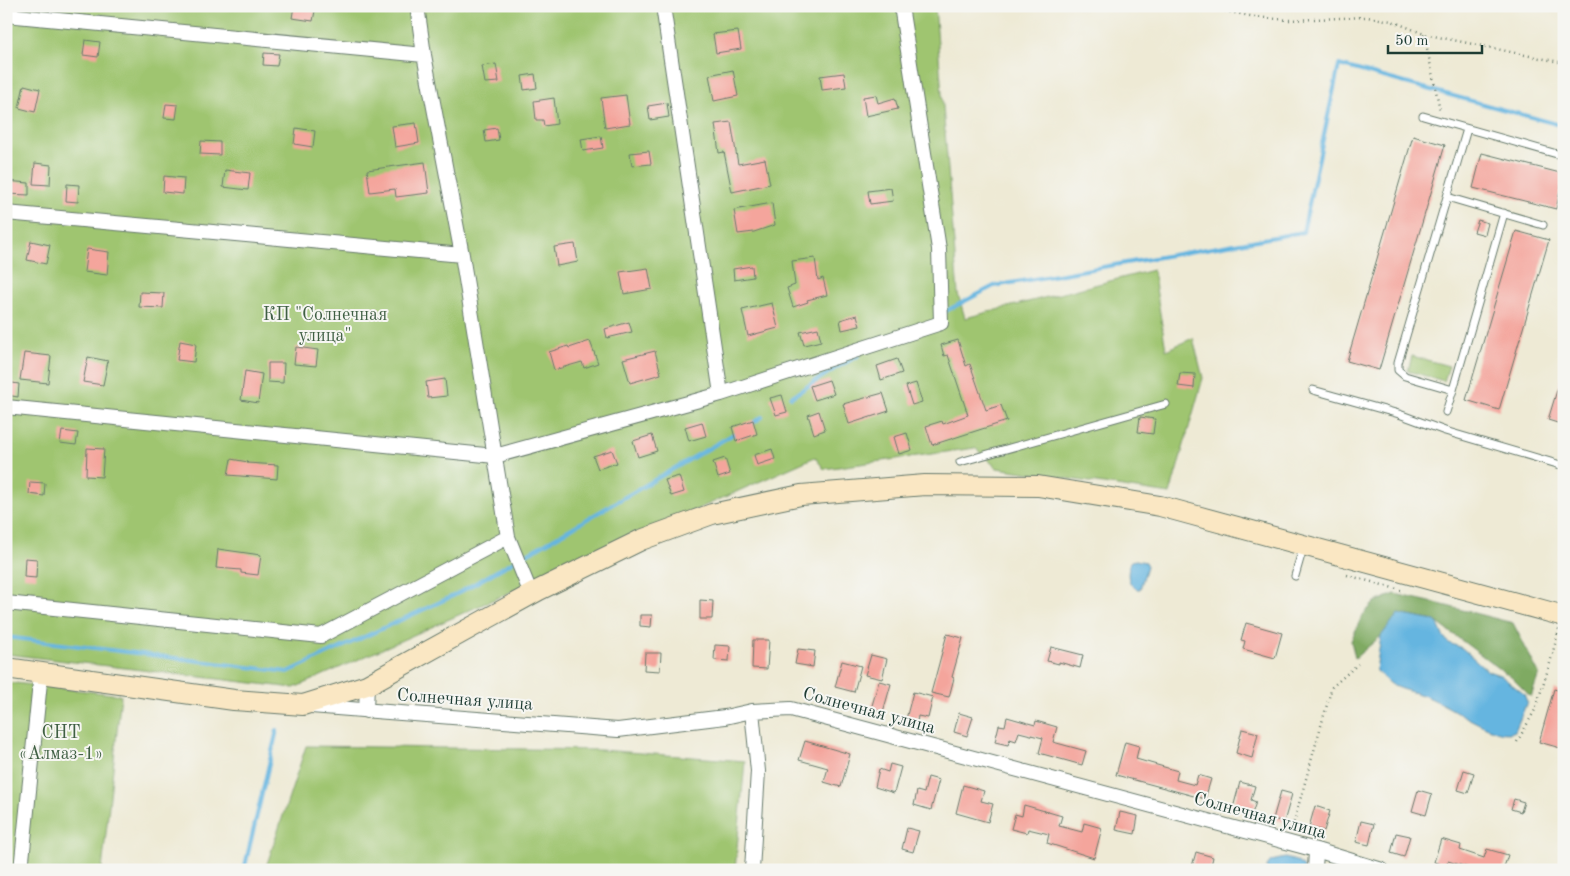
<svg xmlns="http://www.w3.org/2000/svg" width="1570" height="876" viewBox="0 0 1570 876" font-family="'Old Standard TT',serif">
<style>
.green{fill:#9fc56f;stroke:#5f8152}
.forest{fill:#7faa62;stroke:#4f744b}
.water{fill:#65b5e0;stroke:#42798a}
.lines{fill:none;stroke-linecap:round;stroke-linejoin:round}
.stream{stroke:#65b5e0;stroke-width:4}
.building{fill:#f4a59c}
.lane-casing{stroke:#677a6c;stroke-width:9}
.street-casing{stroke:#677a6c;stroke-width:16}
.secondary-casing{stroke:#677a6c;stroke-width:22}
.path{stroke:#677a6c;stroke-width:2.5;stroke-dasharray:1 4;stroke-linecap:butt}
.lane{stroke:#fff;stroke-width:7}
.street{stroke:#fff;stroke-width:14}
.secondary{stroke:#fae7c3;stroke-width:20}
.labels{text-anchor:middle;dominant-baseline:central;stroke-width:4;stroke-linejoin:round;paint-order:stroke}
.park-label{font-size:18px;fill:#3f5f43;stroke:#f6f6f2}
.street-label{font-size:18px;fill:#1f3d34;stroke:#f6f6f2}
</style>
<rect width="100%" height="100%" fill="#f6f6f2"/>
<filter id="ink" filterUnits="userSpaceOnUse"><feTurbulence type="fractalNoise" baseFrequency=".02" numOctaves="2"/><feDisplacementMap in="SourceGraphic" scale="10" xChannelSelector="R" yChannelSelector="G"/><feConvolveMatrix kernelMatrix="1 2 1 2 8 2 1 2 1" color-interpolation-filters="sRGB"/></filter>
<filter id="wash" filterUnits="userSpaceOnUse"><feTurbulence type="fractalNoise" baseFrequency=".0096" numOctaves="4" result="noise"/><feDisplacementMap in="SourceGraphic" scale="20" xChannelSelector="R" yChannelSelector="G"/><feGaussianBlur stdDeviation="1.12" result="paint"/><feColorMatrix in="noise" values="0 0 0 0 0 0 0 0 0 0 0 0 0 0 0 0 0 1.4 0 .05"/><feComposite in="paint" operator="in"/></filter>
<g filter="url(#wash)">
<rect width="100%" height="100%" fill="#eeead5"/>
<path class="green" d="M6,6H935L958,294L965,318L1153,270L1166,350L1193,338L1203,378L1170,494L997,468L975,448L824,469L815,457L294,688L6,654Z
M1412,356L1449,366L1444,381L1408,371Z
M6,682L121,695L102,870H6Z
M306,746L601,750L745,761L735,870H265Z"/>
<path class="forest" d="M1395,594L1439,604L1513,623L1539,674L1531,697L1511,677L1435,621L1398,614L1381,636L1355,658L1351,641L1362,616L1375,602Z"/>
<path class="water" d="M1136,560L1145,562L1147,566L1140,589H1137C1126,583 1127,572 1131,561Z
M1398,614L1435,621L1438,624L1443,636L1449,643L1462,648L1488,671L1500,675L1524,694L1527,702L1515,731C1509,734 1502,733 1496,731C1473,723 1452,708 1430,698C1417,692 1402,691 1390,684C1385,680 1380,674 1376,670L1381,636Z
M1285,858L1296,861L1304,867V870H1267V866L1271,861Z"/>
<g class="lines">
<path class="stream" d="M944,312L994,286L1303,232L1339,65L1564,126
M791,397L836,368L858,356
M751,424L762,417
M520,558L737,432
M6,637L288,672L453,596L514,561
M244,870L277,730"/>
</g>
<g id="blocks">
<path class="building" d="M294,6H316L313,21L292,18Z
M738,31L741,49L716,53L713,34Z
M85,40L100,42L98,57L83,55Z
M264,53L279,54L277,66L263,65Z
M496,64L499,82L485,83L482,66Z
M733,70L738,96L714,101L709,75Z
M844,73L846,87L822,90L820,76Z
M535,74L537,88L524,90L522,76Z
M24,85L40,89L35,112L19,108Z
M626,95L630,124L605,128L601,98Z
M876,95L878,103L895,98L898,109L866,116L863,97Z
M554,98L557,124L544,126L543,120H536L534,101Z
M667,103L669,117L650,120L648,106Z
M166,104L178,105L176,119L164,118Z
M731,122L738,164L765,159L770,184L732,192L724,152L719,153L715,124Z
M416,123L419,143L395,147L392,126Z
M296,128L315,131L313,147L294,144Z
M497,128L499,140L486,142L484,130Z
M601,136L603,148L583,151L581,139Z
M1413,136L1445,145L1379,370L1347,361Z
M201,141L220,142V155L200,154Z
M649,151L651,164L632,166L630,153Z
M1482,153L1564,174L1556,209L1473,188Z
M425,162L429,193L396,197L395,189L370,192L367,170Z
M35,163L51,165L50,185L33,184Z
M225,170L250,173L248,190L223,187Z
M164,176L184,178L183,194L163,192Z
M6,181L29,183V195L6,194Z
M67,184L79,185L78,202L66,201Z
M891,188L893,201L870,204L868,191Z
M772,203L775,225L754,232L738,234L734,210Z
M1478,220L1488,223L1485,235L1474,232Z
M1516,231L1549,240L1499,410L1466,400Z
M31,241L50,245L46,264L27,260Z
M575,244L578,262L557,266L554,247Z
M87,249L109,252L107,275L84,272Z
M815,258L818,280L823,278L827,295L807,300L808,302L793,307L787,288L795,285L792,261Z
M752,266L753,277L734,280L733,269Z
M648,268L652,289L624,294L620,272Z
M140,292L164,293L163,308L139,307Z
M772,303L778,328L748,336L742,310Z
M857,315L860,326L842,330L840,320Z
M629,322L632,332L607,338L605,329Z
M818,328L821,341L804,345L800,332Z
M958,340L966,366L970,364L986,410L1001,405L1007,421L932,445L926,426L942,421L943,424L968,415L948,355L944,356L941,345Z
M180,341L196,344L194,362L177,360Z
M590,341L598,363L584,368L582,362L554,370L549,352L568,346L569,348Z
M296,347L318,350L316,366L294,364Z
M655,351L661,374L630,383L623,359Z
M24,353L51,356L48,383L20,380Z
M88,357L108,361L103,385L83,382Z
M897,359L902,373L881,380L877,366Z
M268,363H284L283,383L268,382Z
M245,371L262,374L258,403L241,400Z
M1180,373L1195,374L1194,388L1178,386Z
M1561,377L1564,378V425L1548,420Z
M445,379L447,396L428,398L426,382Z
M829,380L834,394L815,400L810,386Z
M6,382L19,384L18,397L6,395Z
M916,383L922,402L912,405L906,386Z
M883,393L889,411L849,424L843,404Z
M782,395L787,412L776,415L770,398Z
M819,411L825,430L814,434L808,415Z
M1140,417L1155,419L1153,434L1138,432Z
M753,420L757,434L736,441L732,427Z
M702,422L706,436L689,441L685,427Z
M62,431L78,433L76,445L60,443Z
M907,433L912,450L899,454L894,437Z
M652,435L657,451L638,457L633,441Z
M87,448L104,449L102,477L86,476Z
M772,449L775,459L757,465L754,455Z
M612,450L617,463L598,469L593,456Z
M725,458L730,474L718,478L713,462Z
M231,459L248,462L247,463L278,465L277,479L228,475Z
M679,476L684,492L671,496L665,480Z
M30,482L45,483L44,496L29,494Z
M218,549L261,555L258,575L241,573V570L216,568Z
M25,558L37,559L36,578L24,577Z
M700,600L713,601L712,619H700Z
M640,615H652L651,627L640,626Z
M1246,623L1282,633L1275,658L1243,649L1245,641L1241,640Z
M947,634L963,638L952,677L954,678L949,697L931,693Z
M753,640H769L767,669L752,668Z
M715,645L730,646L729,661L714,660Z
M1051,647L1083,655L1080,668L1059,662V664L1047,661Z
M798,649L815,651L813,667L795,664Z
M645,653H661L660,671L644,670Z
M871,655L887,659L882,679L865,675Z
M842,661L861,666L854,692L835,687Z
M879,681L891,684L883,712L871,709Z
M1554,689L1564,692V749L1539,742Z
M913,692L933,697L928,718L918,716L917,722L906,719Z
M959,713L973,717L967,736L954,732Z
M1007,717L1035,725L1036,721L1057,727L1053,742L1086,751L1082,765L1039,753L1043,738L1019,732L1016,741L1010,739L1008,745L995,742L999,725L1005,726Z
M1242,729L1258,733L1252,758L1236,753Z
M805,741L850,754L841,787L824,782L828,768L799,760Z
M1125,742L1139,746L1136,759L1178,771L1176,780L1195,785L1198,775L1211,779L1205,799L1116,775Z
M890,764L901,767L894,793L875,787L879,769L888,772Z
M1464,770L1474,773L1468,793L1458,790Z
M928,777L939,780L931,810L914,805L917,791L924,793Z
M1240,782L1255,786L1251,800L1256,802L1252,814L1233,808Z
M963,785L984,791L981,801L993,804L988,822L956,813Z
M1418,790L1432,794L1426,815L1412,811Z
M1281,791L1292,794L1284,822L1273,819Z
M1514,799L1524,802L1521,812L1511,809Z
M1024,805L1062,816L1059,826L1082,832L1084,823L1102,828L1094,858L1047,843L1049,834L1028,829L1027,833L1011,829L1015,814L1022,816Z
M1315,806L1330,811L1324,831L1309,827Z
M1120,812L1138,816L1135,834L1116,830Z
M1361,821L1374,824L1369,845L1356,842Z
M907,828L919,831L913,852L902,849Z
M1396,833L1410,836L1404,857L1391,853Z
M1441,839L1461,845L1460,850L1484,858L1487,849L1508,855L1503,870H1476L1448,861L1446,866L1434,862Z
M1196,852L1213,857L1210,870H1191Z"/>
</g>
</g>
<g filter="url(#ink)">
<use href="#blocks" fill-opacity="0" stroke="#677a6c" stroke-width="1"/>
<g class="lines">
<g class="lane-casing">
<path id="lane" d="M1423,116L1564,156
M1447,197L1543,225
M1313,390L1399,414L1445,431L1564,466
M1453,390L1504,213
M1446,412L1453,390L1405,376L1398,370V363L1467,129
M960,462L1166,404
M1295,576L1303,548"/>
</g>
<g class="street-casing">
<path id="street" d="M417,6L424,55L462,255L508,537L531,594
M6,15L424,55
M6,213L462,255
M721,394L941,323L939,249L901,6
M6,407L495,456L721,394L663,6
M6,603L321,636L508,537
M311,706L618,730L725,717L752,711L791,709L1316,850L1382,870
M366,711L367,685
M21,870L41,672
M752,870L758,771L752,711
M1315,870L1316,850"/>
</g>
<g class="secondary-casing">
<path id="secondary" d="M6,668L234,700L303,705L367,685L539,590L641,540L712,514L801,495L925,485L1038,486L1160,506L1564,616"/>
</g>
<path class="path" d="M1216,6L1225,11L1255,17L1289,20L1367,17L1392,21L1424,34L1564,63
M1424,34L1440,110
M1347,575L1404,591
M1517,742L1535,710L1550,663L1559,629
M1291,832L1332,687L1358,664"/>
<use href="#lane" class="lane"/>
<use href="#street" class="street"/>
<use href="#secondary" class="secondary"/>
</g>
</g>
<g class="labels">
<g class="park-label">
<text x="325" y="315">КП "Солнечная<tspan x="325" dy="21">улица"</tspan></text>
<text x="61" y="733">СНТ<tspan x="61" dy="21">«Алмаз-1»</tspan></text>
</g>
<g class="street-label">
<text transform="translate(465 700) rotate(4)">Солнечная улица</text>
<text transform="translate(869 711) rotate(15)">Солнечная улица</text>
<text transform="translate(1260 816) rotate(15)">Солнечная улица</text>
</g>
</g>
<rect width="1570" height="876" fill="none" stroke="#f6f6f2" stroke-width="25"/>
<path d="M1388 45v8h94v-8" fill="none" stroke="#1f3d34" stroke-width="2.5"/>
<text x="1395" y="45" font-size="15" fill="#1f3d34" stroke="#f6f6f2" stroke-width="4" paint-order="stroke">50 m</text>
</svg>
